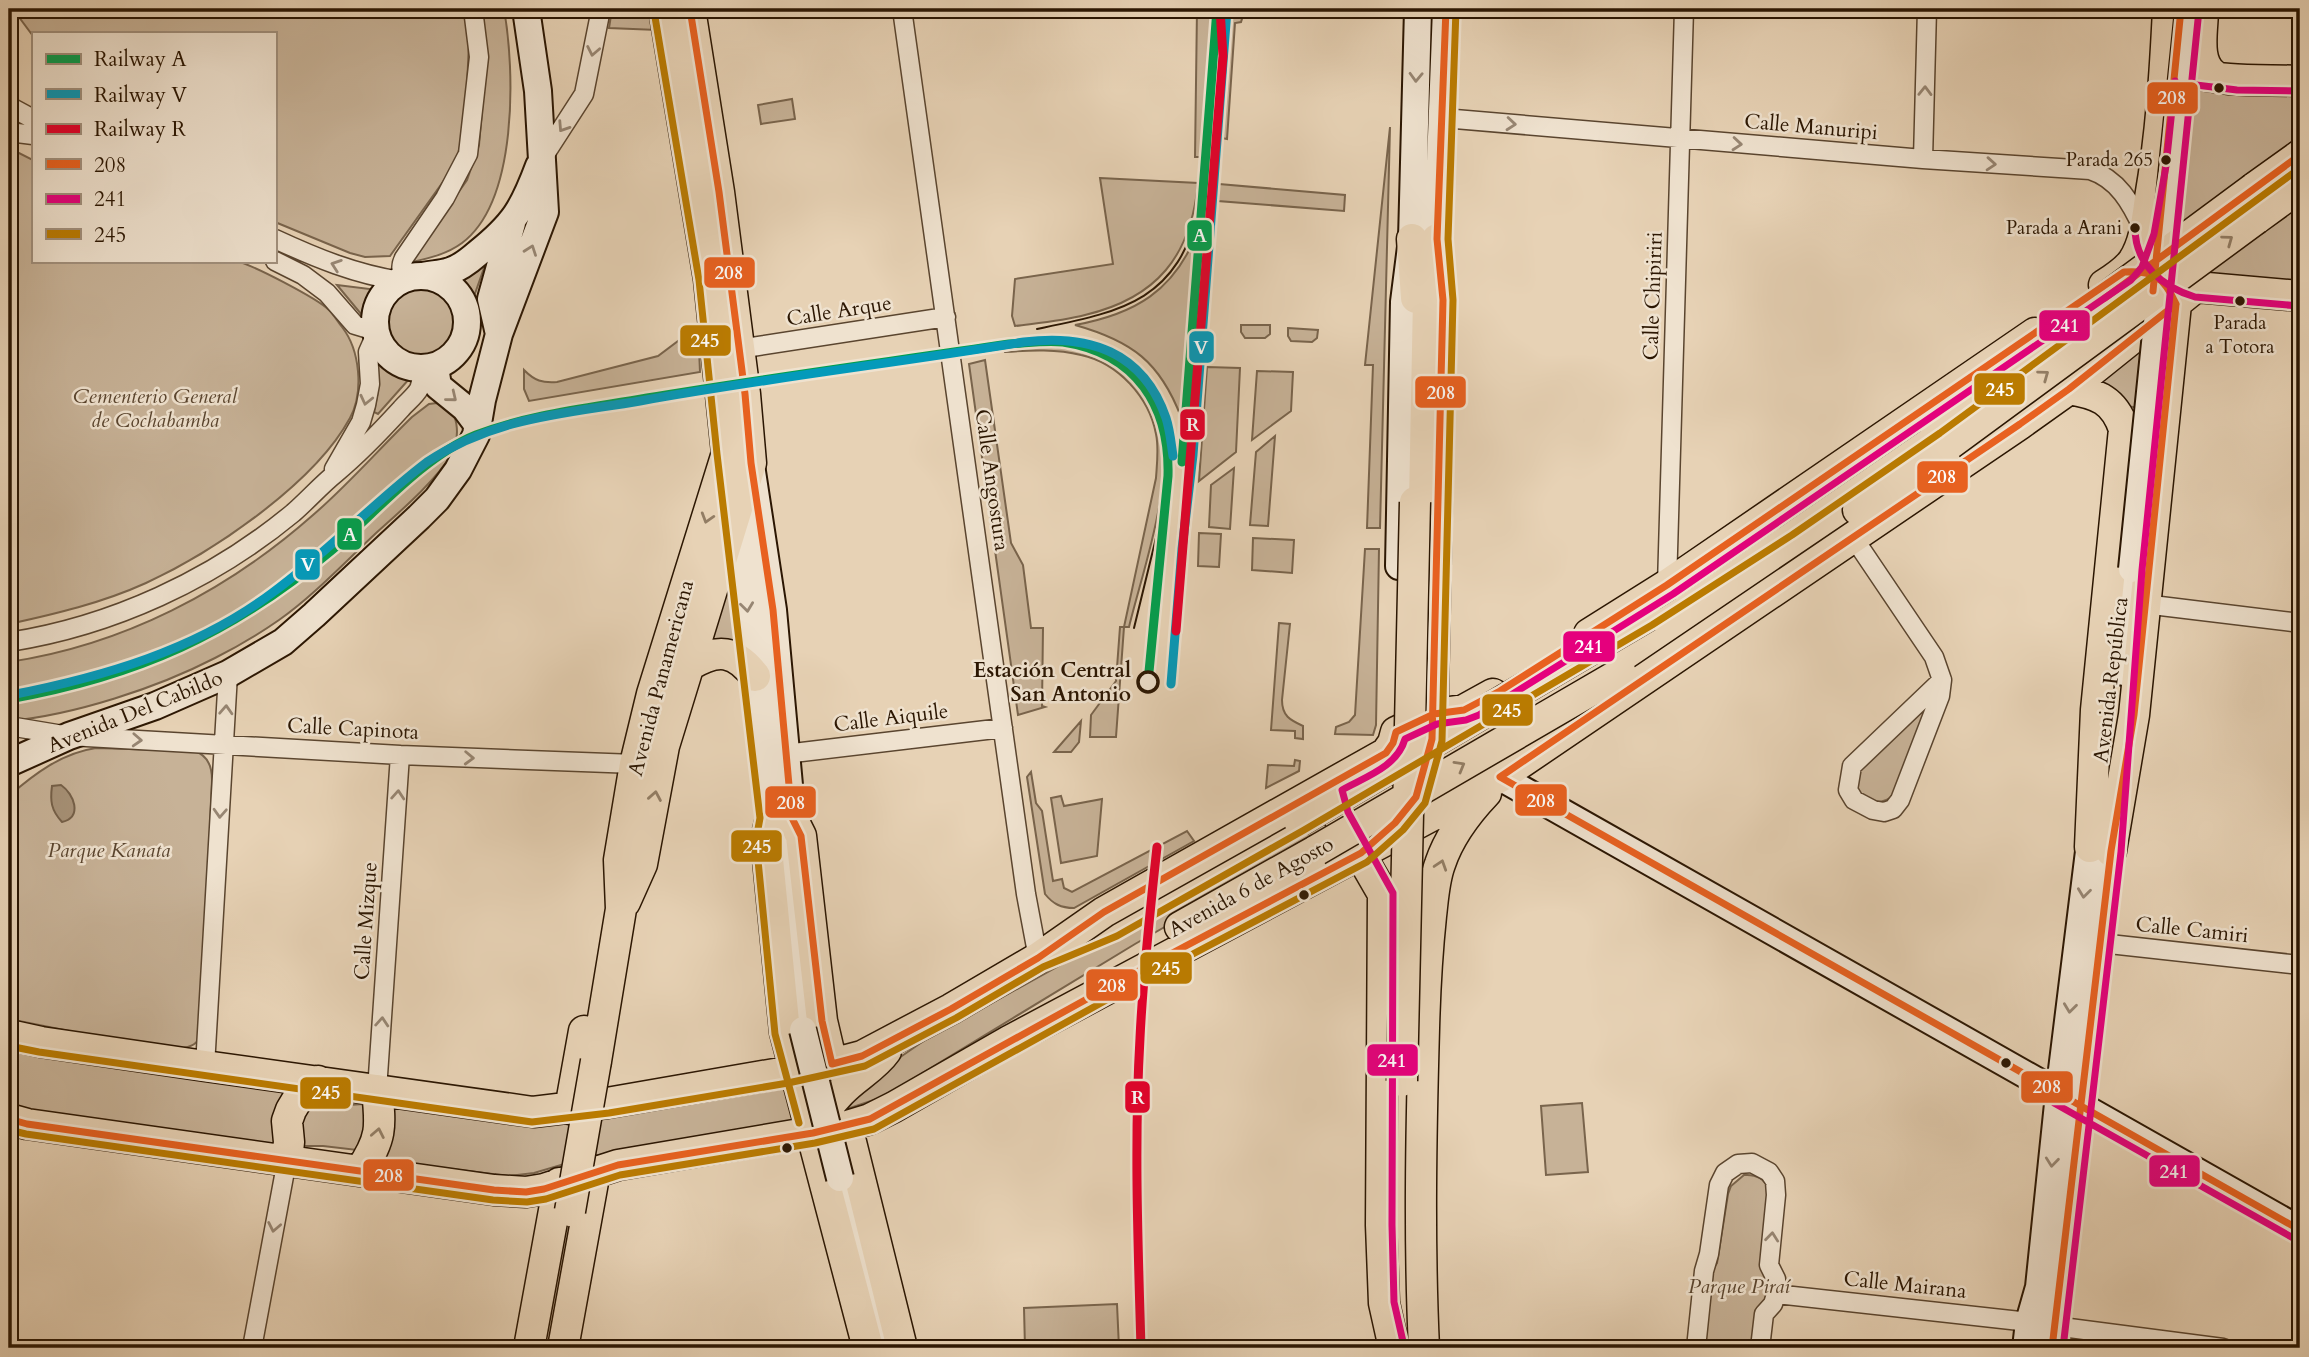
<svg xmlns="http://www.w3.org/2000/svg" width="2309" height="1357" viewBox="0 0 2309 1357" font-family="Cardo,serif">
<style>
.green{fill:#c7b297;stroke:#79644c;stroke-width:2}
.water{fill:#a79278;stroke:#756049;stroke-width:2}
.lines{fill:none;stroke-linecap:round;stroke-linejoin:round}
.street-casing{stroke:#5a452f;stroke-width:21}
.secondary-casing{stroke:#2b1602;stroke-width:30}
.primary-casing{stroke:#2b1602;stroke-width:33}
.street{stroke:#efe2cf;stroke-width:18}
.secondary{stroke:#efe2cf;stroke-width:26}
.primary{stroke:#e7d2b5;stroke-width:30}
.tram{stroke:#2b1602;stroke-width:2}
.secondary-bridge-casing{stroke:#2b1602;stroke-width:30;stroke-linecap:butt}
.primary-bridge-casing{stroke:#2b1602;stroke-width:33;stroke-linecap:butt}
.secondary-bridge{stroke:#efe2cf;stroke-width:26}
.primary-bridge{stroke:#e7d2b5;stroke-width:30}
.bus-1-casing{stroke:#efe2cf;stroke-width:12}
.bus-2-casing{stroke:#efe2cf;stroke-width:12}
.bus-3-casing{stroke:#efe2cf;stroke-width:12}
.bus-1{stroke:#e86120;stroke-width:7}
.bus-2{stroke:#e5007d;stroke-width:7}
.bus-3{stroke:#ba7b01;stroke-width:7}
.rail-1-casing{stroke:#efe2cf;stroke-width:14}
.rail-2-casing{stroke:#efe2cf;stroke-width:14}
.rail-3-casing{stroke:#efe2cf;stroke-width:14}
.rail-1{stroke:#029f4d;stroke-width:9}
.rail-2{stroke:#049aba;stroke-width:9}
.rail-3{stroke:#e4002b;stroke-width:9}
.oneway{stroke:#978673}
.oneway2{stroke:#927d64}
.bus-dot{fill:#2b1602;stroke:#efe2cf;stroke-width:2.5}
.stop-dot{fill:#efe2cf;stroke:#2b1602;stroke-width:3.5}
.labels{text-anchor:middle;dominant-baseline:central;stroke-width:5;stroke-linejoin:round;paint-order:stroke}
.bus-label{font-size:19px;fill:#2b1602;stroke:#efe2cf;text-anchor:end}
.street-label{font-size:21px;fill:#2b1602;stroke:#efe2cf}
.park-label{font-size:21px;font-style:italic;fill:#5a452f;stroke:#efe2cf}
.stop-label{font-size:21px;font-weight:bold;fill:#2b1602;stroke:#efe2cf;text-anchor:end}
.line-badge{stroke:#efe2cf;stroke-width:2.5}
.badge-label{font-size:19px;text-anchor:middle;font-weight:bold;fill:#fff}
</style>
<rect width="100%" height="100%" fill="#e7d2b5"/>
<filter id="stains"><feTurbulence type="fractalNoise" baseFrequency=".00286" numOctaves="4"/><feColorMatrix values="0 0 0 0 .2 0 0 0 0 .09 0 0 0 0 .02 0 0 0 .5 -.17"/></filter>
<radialGradient id="worn" r=".72"><stop offset=".6" stop-color="#630" stop-opacity="0"/><stop offset="1" stop-color="#630" stop-opacity=".3"/></radialGradient>
<path class="green" d="M13,9H464L469,42L467,87L460,146L455,165L390,256L365,257L350,253L275,222V33H33V36Z
M482,9H504C515,71 518,201 462,243C447,254 430,258 412,262L429,234L467,180L479,145L487,53Z
M612,9H653L657,30L609,28Z
M1197,9H1212L1201,157H1195Z
M1231,9H1245L1241,22L1235,23L1227,139L1222,138Z
M2167,82L2300,92V285L2176,274Z
M792,99L795,119L761,124L758,105Z
M1390,127L1380,528H1367L1373,365H1365Z
M9,150L17,152L33,160V261C79,261 125,261 171,261C192,261 215,258 235,261C250,263 318,299 329,310C334,315 338,322 342,327C360,350 364,392 350,418C314,484 213,552 146,583C102,603 55,614 9,624Z
M1100,178L1198,183C1191,256 1157,298 1085,315C1062,321 1038,323 1015,326L1012,316L1015,279L1113,264Z
M1219,184L1345,195L1344,211L1218,201Z
M1197,233L1181,417C1160,362 1132,341 1075,325C1135,314 1174,291 1197,233Z
M490,251L472,302L470,306L450,278Z
M337,285L378,290L366,320Z
M383 325a37 37 0 1 1 74 0a37 37 0 1 1-74 0Z
M1241,325H1270V334L1265,338H1245L1241,332Z
M698,326L700,372L529,401L524,389V370C535,381 542,383 557,382L658,356Z
M1288,328L1318,330L1317,338L1312,342L1291,341L1288,336Z
M2159,329L2157,409L2122,406L2096,377Z
M1042,346C1076,348 1105,353 1130,378C1144,391 1155,409 1160,428C1174,486 1143,569 1129,627H1124L1116,737H1090L1091,715L1116,681L1120,627H1124L1156,478C1157,463 1159,448 1156,434C1149,397 1118,363 1081,355C1057,349 1031,350 1005,352V348Z
M377,356L386,364L410,378L378,414L374,412L378,391Z
M985,360L1011,543L1023,565L1031,628H1043L1042,706L1045,707L1018,715L969,364Z
M1207,367L1240,368L1236,452L1199,481Z
M1257,371L1293,372L1291,411L1252,440Z
M437,403C461,407 460,438 451,455C435,482 397,514 374,535C343,564 313,596 279,620C259,634 237,647 215,658C157,688 74,715 9,721V662C123,645 227,591 313,515C348,485 379,449 412,417L429,404Z
M1275,436L1268,526L1250,525L1256,452Z
M1234,468L1230,529L1209,527L1211,485Z
M1199,533L1221,534L1219,567L1198,566Z
M1253,538L1294,540L1292,573L1252,570Z
M1365,549H1379L1376,725L1373,735L1335,734L1336,727L1349,722L1355,715Z
M730,569L740,651L708,644Z
M1279,623L1290,624L1282,700C1282,716 1290,720 1303,726V739L1295,738V731L1271,730Z
M1932,697L1894,795C1883,805 1864,805 1858,789C1856,784 1858,777 1859,771Z
M1081,721L1079,742L1071,752H1054Z
M96,748L194,751C208,755 212,766 212,780L202,1030C199,1042 195,1046 183,1048L89,1035L9,1019V796C34,774 62,753 96,748Z
M1295,760L1300,761L1299,771L1266,788L1268,765L1294,766Z
M1031,772L1036,803L1042,811L1053,881L1062,879L1064,888L1072,892L1187,831L1194,841L1074,908C1061,908 1053,904 1045,894L1027,777Z
M1061,796L1064,806L1102,799L1097,856L1061,863L1051,798Z
M1318,799L1333,827L1311,843L1135,944L883,1097L826,1116L844,1096L925,1040L1304,830Z
M9,1049L294,1092L279,1146L30,1110L9,1105Z
M790,1083L798,1121L621,1150L578,1160L534,1173L509,1176L378,1160L387,1105L500,1121Z
M315,1102L349,1105L363,1104L372,1118L357,1150L323,1146H303L300,1142L303,1106Z
M1582,1103L1588,1172L1546,1175L1541,1106Z
M1744,1175C1757,1174 1764,1179 1770,1190V1288L1755,1348H1701L1710,1273L1717,1263L1728,1194L1731,1186Z
M1117,1304L1119,1348H1025L1024,1308Z"/>
<path class="water" d="M61,785C74,794 83,817 62,822C51,810 50,801 52,786Z"/>
<g class="lines">
<g class="street-casing">
<path id="street" d="M902,9L1026,894L1038,958
M9,106L33,119
M1443,118L1923,159L2090,170C2118,179 2131,203 2143,229
M9,132L33,135
M542,159L584,94L601,9
M1923,159L1927,9
M275,239C316,258 355,274 400,281
M275,261L303,275L327,293L355,325L375,331
M406,279C400,272 400,266 404,258L445,198L468,154L479,57L473,9
M739,349L946,317
M334,469L361,422L366,405L370,384L368,352L376,334
M1853,537L1934,657L1942,680
M1667,585L1684,9
M2144,604L2300,623
M9,642C112,626 212,580 293,513C308,500 321,485 336,473C360,453 380,432 401,409C406,403 415,396 419,389C421,384 422,375 424,369
M1942,680L1940,696L1900,800L1893,809L1884,812L1873,810L1854,800L1848,790L1852,766Z
M9,726L69,736L400,755L635,764
M785,754L1003,728
M2091,942L2300,965
M205,1066L228,674
M377,1090L400,755
M1776,1294L2029,1322
M2054,1326L2223,1348
M252,1348L287,1160
M1696,1348L1704,1271L1709,1254L1719,1185L1725,1173L1738,1164L1752,1163L1769,1172L1775,1181L1776,1195L1769,1265L1776,1279V1294L1773,1304L1764,1314L1760,1348"/>
</g>
<g class="secondary-casing">
<path id="secondary" d="M1439,259L1437,239L1446,9
M375 322a46 46 0 1 1 92 0a46 46 0 1 1-92 0Z
M423,276C432,274 442,274 450,271C460,268 470,260 478,253C514,224 523,209 539,166
M499,334L491,299L512,223
M435,367L438,386L465,408L477,424
M751,465L773,610L792,818L783,838
M736,514L771,819L783,838L803,1030
M1399,566L1404,302L1412,239L1418,9
M2124,672L2132,569
M1434,714L1439,469
M9,763L69,736L155,706L228,674L283,642L314,615L419,517L437,499L458,470L476,435L482,400L499,334L545,212L538,91L526,9
M1500,777L2300,1230
M840,1178L884,1348
M2026,1348L2029,1322L2039,1287L2059,1094L2092,827
M2052,1348L2113,832"/>
</g>
<g class="primary-casing">
<path id="primary" d="M2203,9C2203,30 2195,62 2214,75
M2165,80C2184,68 2208,77 2229,79C2252,81 2277,80 2300,81
M2254,188L2300,155
M2256,219L2300,187
M1412,239L1416,298
M2180,281L2196,287L2300,296
M2104,285C2115,278 2126,271 2133,261C2145,243 2147,219 2150,198C2161,135 2165,72 2168,9
M2069,389C2098,394 2114,400 2124,429L2096,710L2090,847
M1424,502L1428,298L1437,239
M1858,510L1950,444
M1589,634L1667,585L2035,333
M690,665C718,648 735,650 755,676
M1330,785L1338,816L1383,894L1381,1225L1384,1303L1394,1348
M792,818L801,836L822,1021L832,1064
M771,819L766,839L785,1032L868,1348
M2111,851L2134,715L2176,304L2172,295
M625,902L642,864L664,746L751,463L745,394L719,192L690,9
M1180,927L1317,850
M9,1035L41,1042L205,1066L533,1112L607,1103L832,1064L862,1056L951,1009L1038,958L1104,912L1386,753L1393,743L1396,732L1434,714L1464,710L1493,694
M596,1061L621,909L619,860L635,764L652,694L727,453L709,279L664,9
M570,1109L584,1031
M9,1119L27,1124L494,1190L526,1192L544,1189L618,1165L847,1126L870,1119L894,1107L1009,1041L1435,814L1500,777L2020,424L2069,389L2196,287
M847,1126L902,1348
M813,1133C820,1118 829,1104 841,1092C855,1077 874,1068 886,1051
M287,1160L289,1142L287,1121L291,1110L297,1100L318,1081
M360,1171C382,1139 381,1127 377,1090
M529,1348L559,1183
M563,1348L595,1171
M1424,1348C1419,1242 1421,1135 1424,1028C1425,991 1427,954 1431,916C1433,899 1434,880 1440,864C1449,837 1467,813 1486,793"/>
</g>
<use href="#street" class="street"/>
<use href="#secondary" class="secondary"/>
<use href="#primary" class="primary"/>
<path class="tram" d="M1037,329C1123,311 1177,302 1200,206
M1134,628L1165,501"/>
<g class="secondary-bridge-casing">
<path id="secondary-bridge" d="M2132,569L2189,9
M803,1030L840,1178"/>
</g>
<g class="primary-bridge-casing">
<path id="primary-bridge" d="M1934,425L2254,188
M1950,444L2256,219
M1299,821L1647,616
M1317,850L1621,673
M1402,1081L1415,502
M570,1211L596,1061"/>
</g>
<use href="#secondary-bridge" class="secondary-bridge"/>
<use href="#primary-bridge" class="primary-bridge"/>
<g class="bus-1-casing">
<path id="bus-1" d="M690,9L719,192L745,394L751,463L773,610L792,818L801,836L822,1021L832,1064
M2153,291L2181,9
M2105,298L2300,155
M2176,304L2069,389L2020,424L1500,777L2300,1230
M832,1064L862,1056L951,1009L1038,958L1104,912L1386,753L1393,743L1396,732L1434,714L1464,710L1500,691L1667,585L2124,272C2153,270 2164,277 2176,304L2134,715L2111,851L2052,1348
M9,1119L27,1124L494,1190L526,1192L544,1189L618,1165L813,1133L870,1119L1114,984L1361,853L1395,823L1416,797L1432,739L1443,300L1437,239L1446,9"/>
</g>
<g class="bus-2-casing">
<path id="bus-2" d="M2170,89L2188,84L2237,90L2300,91
M2135,228C2135,264 2162,287 2195,297L2299,306
M2054,1103L2295,1239
M1404,1346L1394,1302L1392,1225L1393,893L1348,812L1342,790C1365,777 1397,767 1405,739L1437,724L1466,720L1479,715L1673,594L2131,280L2142,267L2154,234L2166,166L2175,81
M2063,1348L2121,852L2142,570L2199,10"/>
</g>
<g class="bus-3-casing">
<path id="bus-3" d="M654,11L699,280L717,454L760,818L756,840L775,1034L799,1123
M9,1046L39,1052L532,1122L609,1113L788,1083L865,1066L956,1018L1043,967L1117,936L1304,830L1652,625L1792,535L1940,433L2300,168
M9,1130L26,1134L493,1200L527,1202L546,1199L620,1175L815,1143L874,1129L1119,993L1367,862L1403,830L1425,803L1442,741L1453,300L1448,239L1456,9"/>
</g>
<use href="#bus-1" class="bus-1"/>
<use href="#bus-2" class="bus-2"/>
<use href="#bus-3" class="bus-3"/>
<g class="rail-1-casing">
<path id="rail-1" d="M1182,462L1217,9
M9,699C137,676 232,634 332,550C375,513 424,456 476,435C530,414 590,408 647,398C767,378 888,362 1009,344C1027,343 1045,340 1063,342C1136,353 1170,406 1168,476L1148,682"/>
</g>
<g class="rail-2-casing">
<path id="rail-2" d="M1171,684L1182,549L1193,455L1227,10
M11,695C103,677 196,650 272,593C327,553 373,503 427,462C495,417 563,414 640,401C767,378 896,363 1024,342C1088,334 1143,351 1166,418C1170,430 1171,443 1173,456"/>
</g>
<g class="rail-3-casing">
<path id="rail-3" d="M1176,631L1223,56L1220,9
M1141,1348C1138,1245 1134,1142 1140,1038C1143,974 1150,911 1157,847"/>
</g>
<use href="#rail-1" class="rail-1"/>
<use href="#rail-2" class="rail-2"/>
<use href="#rail-3" class="rail-3"/>
</g>
<defs><path id="oneway-chevron" d="M-2-3.5L2.5 0L-2 3.5" fill="none" stroke-width="1.6" stroke-linecap="round" stroke-linejoin="round" transform="scale(1.75)"/></defs>
<g class="oneway">
<use href="#oneway-chevron" transform="translate(593 51) rotate(101)"/>
<use href="#oneway-chevron" transform="translate(1416 77) rotate(92)"/>
<use href="#oneway-chevron" transform="translate(1925 91) rotate(-89)"/>
<use href="#oneway-chevron" transform="translate(1511 124) rotate(5)"/>
<use href="#oneway-chevron" transform="translate(563 127) rotate(123)"/>
<use href="#oneway-chevron" transform="translate(1737 144) rotate(5)"/>
<use href="#oneway-chevron" transform="translate(1991 164) rotate(4)"/>
<use href="#oneway-chevron" transform="translate(531 250) rotate(-70)"/>
<use href="#oneway-chevron" transform="translate(336 265) rotate(-161)"/>
<use href="#oneway-chevron" transform="translate(452 397) rotate(39)"/>
<use href="#oneway-chevron" transform="translate(366 400) rotate(103)"/>
<use href="#oneway-chevron" transform="translate(747 607) rotate(83)"/>
<use href="#oneway-chevron" transform="translate(226 710) rotate(-87)"/>
<use href="#oneway-chevron" transform="translate(137 740) rotate(3)"/>
<use href="#oneway-chevron" transform="translate(469 758) rotate(2)"/>
<use href="#oneway-chevron" transform="translate(398 795) rotate(-86)"/>
<use href="#oneway-chevron" transform="translate(220 813) rotate(93)"/>
<use href="#oneway-chevron" transform="translate(2084 893) rotate(97)"/>
<use href="#oneway-chevron" transform="translate(2070 1008) rotate(97)"/>
<use href="#oneway-chevron" transform="translate(382 1022) rotate(-86)"/>
<use href="#oneway-chevron" transform="translate(2052 1162) rotate(96)"/>
<use href="#oneway-chevron" transform="translate(274 1227) rotate(101)"/>
<use href="#oneway-chevron" transform="translate(1772 1237) rotate(-84)"/>
</g>
<g class="oneway2">
<use href="#oneway-chevron" transform="translate(2228 240) rotate(-36)"/>
<use href="#oneway-chevron" transform="translate(2044 375) rotate(-36)"/>
<use href="#oneway-chevron" transform="translate(707 518) rotate(107)"/>
<use href="#oneway-chevron" transform="translate(1460 766) rotate(-30)"/>
<use href="#oneway-chevron" transform="translate(655 796) rotate(-80)"/>
<use href="#oneway-chevron" transform="translate(1441 865) rotate(-72)"/>
<use href="#oneway-chevron" transform="translate(378 1133) rotate(-79)"/>
</g>
<g class="bus-dot">
<circle cx="2219" cy="88" r="6"/>
<circle cx="2166" cy="160" r="6"/>
<circle cx="2135" cy="228" r="6"/>
<circle cx="2240" cy="301" r="6"/>
<circle cx="1304" cy="895" r="6"/>
<circle cx="2006" cy="1063" r="6"/>
<circle cx="787" cy="1148" r="6"/>
</g>
<circle class="stop-dot" cx="1148" cy="682" r="10"/>
<g class="labels">
<g class="bus-label">
<text x="2153" y="160">Parada 265</text>
<text x="2122" y="228">Parada a Arani</text>
<text x="2240" y="323" text-anchor="middle">Parada<tspan x="2240" dy="24">a Totora</tspan></text>
</g>
<g class="street-label">
<text transform="translate(1811 127) rotate(5)">Calle Manuripi</text>
<text transform="translate(1653 296) rotate(-88)">Calle Chipiriri</text>
<text transform="translate(839 311) rotate(-9)">Calle Arque</text>
<text transform="translate(992 480) rotate(82)">Calle Angostura</text>
<text transform="translate(661 678) rotate(-75)">Avenida Panamericana</text>
<text transform="translate(2111 680) rotate(-83)">Avenida República</text>
<text transform="translate(135 712) rotate(-22)">Avenida Del Cabildo</text>
<text transform="translate(891 718) rotate(-7)">Calle Aiquile</text>
<text transform="translate(353 729) rotate(3)">Calle Capinota</text>
<text transform="translate(1251 887) rotate(-29)">Avenida 6 de Agosto</text>
<text transform="translate(366 921) rotate(-86)">Calle Mizque</text>
<text transform="translate(2192 930) rotate(6)">Calle Camiri</text>
<text transform="translate(1905 1285) rotate(6)">Calle Mairana</text>
</g>
<g class="park-label">
<text x="155" y="396">Cementerio General<tspan x="155" dy="24">de Cochabamba</tspan></text>
<text x="109" y="850">Parque Kanata</text>
<text x="1739" y="1286">Parque Piraí</text>
</g>
<g class="stop-label">
<text x="1131" y="670">Estación Central<tspan x="1131" dy="24">San Antonio</tspan></text>
</g>
</g>
<g class="line-badge">
<rect x="2146" y="81" width="53" height="34" rx="7" fill="#e86120"/>
<rect x="1186" y="219" width="27" height="33" rx="7" fill="#029f4d"/>
<rect x="703" y="256" width="53" height="33" rx="7" fill="#e86120"/>
<rect x="2038" y="309" width="53" height="33" rx="7" fill="#e5007d"/>
<rect x="679" y="324" width="53" height="33" rx="7" fill="#ba7b01"/>
<rect x="1188" y="330" width="27" height="34" rx="7" fill="#049aba"/>
<rect x="1973" y="372" width="53" height="34" rx="7" fill="#ba7b01"/>
<rect x="1414" y="375" width="53" height="34" rx="7" fill="#e86120"/>
<rect x="1179" y="408" width="27" height="33" rx="7" fill="#e4002b"/>
<rect x="1916" y="460" width="53" height="34" rx="7" fill="#e86120"/>
<rect x="336" y="517" width="27" height="34" rx="7" fill="#029f4d"/>
<rect x="294" y="548" width="27" height="33" rx="7" fill="#049aba"/>
<rect x="1562" y="630" width="54" height="33" rx="7" fill="#e5007d"/>
<rect x="1481" y="693" width="53" height="34" rx="7" fill="#ba7b01"/>
<rect x="1514" y="783" width="54" height="34" rx="7" fill="#e86120"/>
<rect x="764" y="785" width="53" height="34" rx="7" fill="#e86120"/>
<rect x="730" y="829" width="53" height="34" rx="7" fill="#ba7b01"/>
<rect x="1139" y="951" width="54" height="34" rx="7" fill="#ba7b01"/>
<rect x="1085" y="968" width="54" height="34" rx="7" fill="#e86120"/>
<rect x="1366" y="1043" width="53" height="34" rx="7" fill="#e5007d"/>
<rect x="2020" y="1070" width="54" height="34" rx="7" fill="#e86120"/>
<rect x="299" y="1076" width="53" height="34" rx="7" fill="#ba7b01"/>
<rect x="1124" y="1080" width="27" height="34" rx="7" fill="#e4002b"/>
<rect x="2148" y="1154" width="53" height="34" rx="7" fill="#e5007d"/>
<rect x="362" y="1158" width="53" height="34" rx="7" fill="#e86120"/>
</g>
<g class="badge-label">
<text x="2172" y="104">208</text>
<text x="1200" y="242">A</text>
<text x="729" y="279">208</text>
<text x="2065" y="332">241</text>
<text x="705" y="347">245</text>
<text x="1201" y="354">V</text>
<text x="2000" y="396">245</text>
<text x="1441" y="399">208</text>
<text x="1193" y="431">R</text>
<text x="1942" y="483">208</text>
<text x="350" y="541">A</text>
<text x="308" y="571">V</text>
<text x="1589" y="653">241</text>
<text x="1507" y="717">245</text>
<text x="1541" y="807">208</text>
<text x="791" y="809">208</text>
<text x="757" y="853">245</text>
<text x="1166" y="975">245</text>
<text x="1112" y="992">208</text>
<text x="1392" y="1067">241</text>
<text x="2047" y="1093">208</text>
<text x="326" y="1099">245</text>
<text x="1138" y="1104">R</text>
<text x="2174" y="1178">241</text>
<text x="389" y="1182">208</text>
</g>
<rect width="2309" height="1357" fill="none" stroke="#e7d2b5" stroke-width="35"/>
<rect x="10" y="10" width="2288" height="1336" fill="none" stroke="#2b1602" stroke-width="3.5"/>
<rect x="18" y="18" width="2274" height="1322" fill="none" stroke="#2b1602" stroke-width="2"/>
<rect x="32" y="32" width="245" height="231" fill="#efe2cf" stroke="#a1907d" stroke-width="2"/>
<rect x="46" y="54" width="35" height="10" fill="#029f4d" stroke="#a1907d" stroke-width="2"/>
<text x="94" y="66" font-size="21" fill="#2b1602">Railway A</text>
<rect x="46" y="89" width="35" height="10" fill="#049aba" stroke="#a1907d" stroke-width="2"/>
<text x="94" y="102" font-size="21" fill="#2b1602">Railway V</text>
<rect x="46" y="124" width="35" height="10" fill="#e4002b" stroke="#a1907d" stroke-width="2"/>
<text x="94" y="136" font-size="21" fill="#2b1602">Railway R</text>
<rect x="46" y="159" width="35" height="10" fill="#e86120" stroke="#a1907d" stroke-width="2"/>
<text x="94" y="172" font-size="21" fill="#2b1602">208</text>
<rect x="46" y="194" width="35" height="10" fill="#e5007d" stroke="#a1907d" stroke-width="2"/>
<text x="94" y="206" font-size="21" fill="#2b1602">241</text>
<rect x="46" y="229" width="35" height="10" fill="#ba7b01" stroke="#a1907d" stroke-width="2"/>
<text x="94" y="242" font-size="21" fill="#2b1602">245</text>
<rect width="100%" height="100%" filter="url(#stains)"/>
<rect width="100%" height="100%" fill="url(#worn)"/>
</svg>
